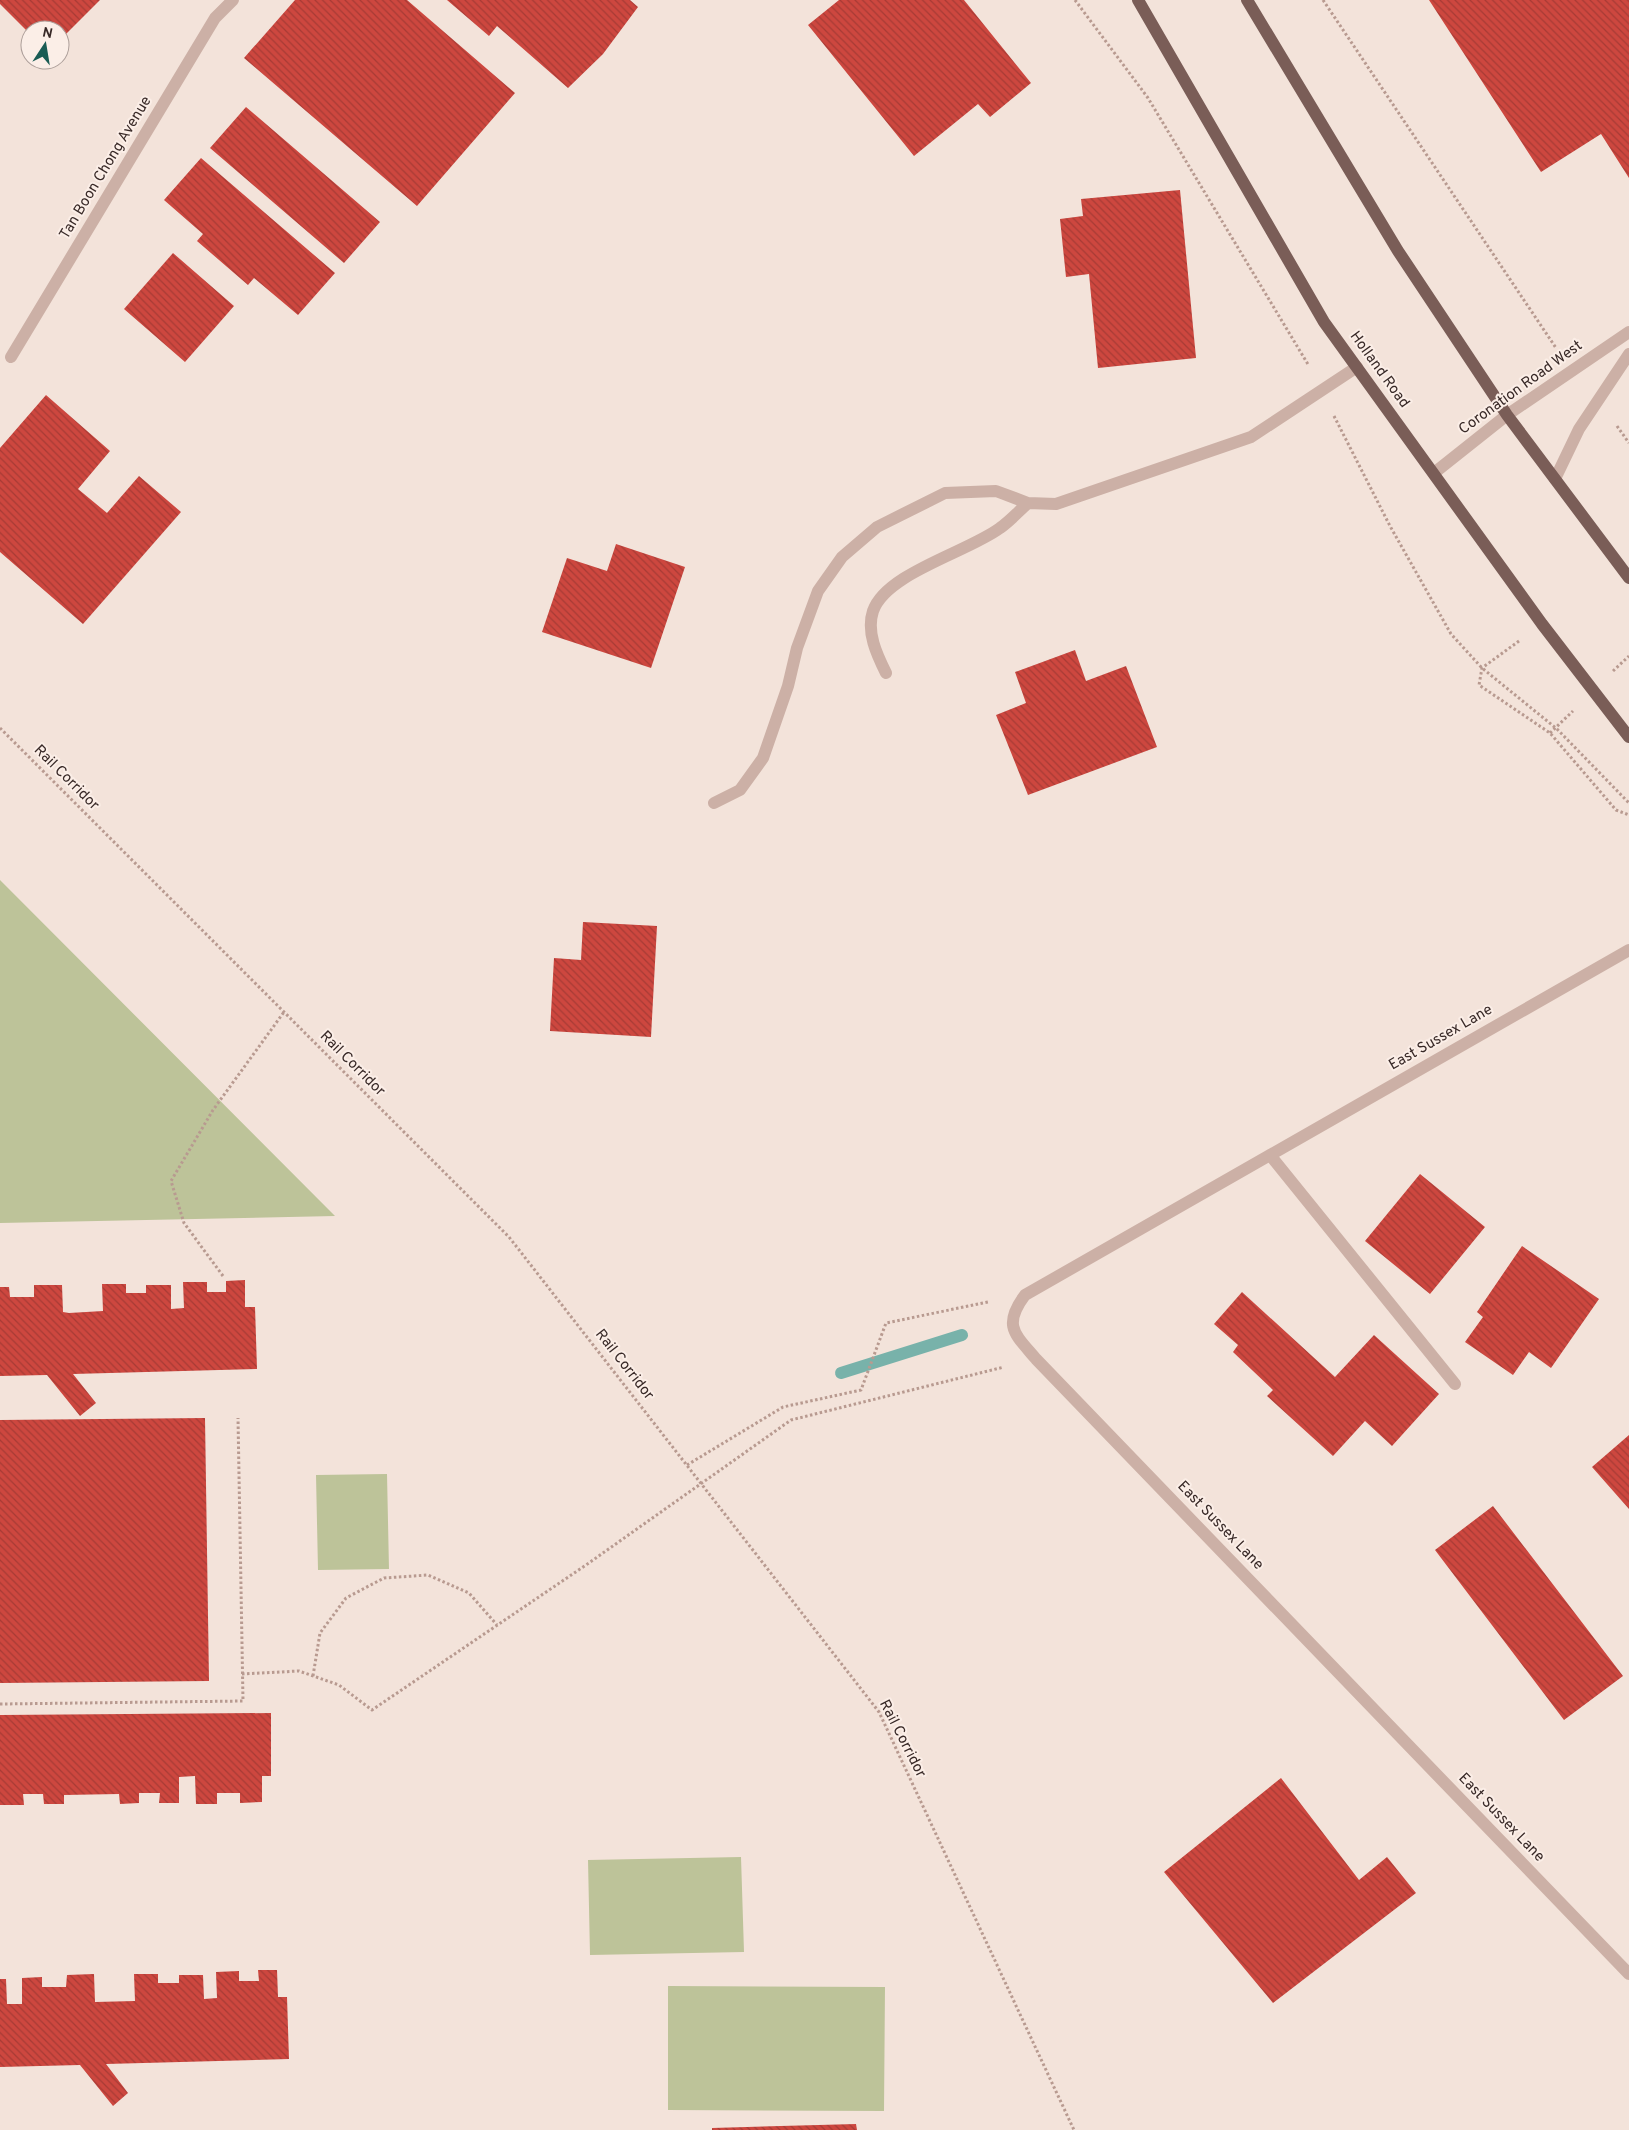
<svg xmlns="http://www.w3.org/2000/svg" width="1629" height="2130" viewBox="0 0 1629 2130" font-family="Overpass,sans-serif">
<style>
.grass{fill:#bdc399}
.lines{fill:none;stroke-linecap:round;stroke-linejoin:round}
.stream{stroke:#78b2aa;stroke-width:12}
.building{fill:url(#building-back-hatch)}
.path{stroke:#b89a90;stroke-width:3;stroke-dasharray:2.5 2.5;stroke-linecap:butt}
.minor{stroke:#ccb0a6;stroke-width:12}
.major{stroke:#7a5d57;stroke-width:12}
.labels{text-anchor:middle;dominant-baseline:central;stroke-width:4;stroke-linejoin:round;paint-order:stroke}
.street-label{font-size:15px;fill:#382927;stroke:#fbeee7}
</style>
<defs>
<pattern id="building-back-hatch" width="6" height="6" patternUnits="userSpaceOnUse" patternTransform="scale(1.25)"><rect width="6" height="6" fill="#cd473f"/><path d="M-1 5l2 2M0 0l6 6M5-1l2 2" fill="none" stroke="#a73b35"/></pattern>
</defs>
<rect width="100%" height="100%" fill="#f3e3da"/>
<path class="grass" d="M0,880L335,1216L0,1223Z
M387,1474L389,1569L318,1570L316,1475Z
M741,1857L744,1952L590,1955L588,1860Z
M668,1986L885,1987L884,2111L668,2110Z"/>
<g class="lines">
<path class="stream" d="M841,1373L962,1335"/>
</g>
<path class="building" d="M0,0H100L60,40V30H30V34L0,4Z
M295,0H407L515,93L417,206L244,58Z
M447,0H630L638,7L603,54L568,88L497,26L489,36Z
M839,0H964L1031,83L990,117L978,104L914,156L808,25Z
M1429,0H1629V178L1601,134L1541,172Z
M246,107L380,222L344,263L210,148Z
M201,158L335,273L298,315L254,278L248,285L197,241L203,234L164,200Z
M1180,190L1196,358L1098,368L1089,274L1066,277L1060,219L1083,216L1081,199Z
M173,253L234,306L185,362L124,309Z
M46,395L110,451L78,489L107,513L139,476L181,512L83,624L0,552V448Z
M616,544L685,567L651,668L542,632L567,558L607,571Z
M1075,650L1086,681L1126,666L1157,747L1028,795L996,715L1026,703L1015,672Z
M583,922L657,926L651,1037L550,1031L554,958L581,960Z
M1420,1174L1485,1227L1430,1294L1365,1241Z
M1522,1246L1599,1299L1551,1368L1529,1352L1513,1375L1465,1342L1483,1317L1477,1312Z
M245,1280V1307H255L257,1369L73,1374L96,1403L80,1416L47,1375L0,1376V1287H9L10,1297H34V1285H62L63,1312L69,1313L103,1311L102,1284H126V1293H146V1285H171V1309L184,1308L183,1282H207V1292H226V1281Z
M1242,1292L1335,1377L1374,1335L1439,1394L1392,1446L1365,1421L1333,1456L1267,1396L1273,1390L1233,1352L1238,1345L1214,1324Z
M205,1418L209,1681L0,1683V1420Z
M1629,1435V1509L1592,1467Z
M1493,1506L1623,1676L1564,1720L1435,1550Z
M271,1713V1776H262V1802L240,1803V1793H217V1804H196L195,1776L179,1777V1803H159L160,1793H139V1803L120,1804L119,1794L64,1795V1804H44L43,1794H23L24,1805H0V1715Z
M1281,1778L1359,1880L1387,1857L1416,1893L1273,2003L1164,1872Z
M258,1970H277L278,1997H287L289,2059L106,2064L128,2093L113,2106L80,2065L0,2067V1979H6L7,2004H22V1978L42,1977V1987H66L67,1975L94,1974L95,2002L135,2001L134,1974H158V1983H179V1975H203L204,1999L217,1998L216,1972L239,1971V1981H259Z
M856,2124L857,2130H712V2128Z"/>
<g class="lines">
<path class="path" d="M1075,0L1148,98L1309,366
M1323,0L1556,348
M1334,416L1390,526L1451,634L1482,668L1557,729L1629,803
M1617,426L1629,443
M1519,641L1482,668L1479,685L1550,733L1616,810L1629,815
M1613,671L1629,656
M0,728L509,1237L879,1712L1074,2130
M1550,733L1573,711
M223,1276L184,1223L171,1181L213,1110L284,1012
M687,1465L783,1407L861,1390L886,1323L988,1302
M242,1674L299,1671L339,1685L372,1710L586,1565L791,1420L1004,1367
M313,1676L320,1633L346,1598L384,1578L428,1575L469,1593L497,1625
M0,1704L243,1701L238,1418"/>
<path class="minor" d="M11,357L215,18L233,0
M1434,473L1507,415L1629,332
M1555,479L1579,429L1629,354
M886,673C877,655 866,632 873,611C886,573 968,552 1000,528C1010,521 1019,511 1028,503
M714,803L740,790L763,758L788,686L797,648L818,591L842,557L877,527L945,493L996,491L1028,503L1056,504L1251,437L1357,367
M1629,950L1025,1295C1002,1326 1015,1334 1036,1359L1629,1974
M1270,1155L1455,1384"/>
<path class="major" d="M1138,0L1324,322L1542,624L1629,737
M1247,0L1398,251L1507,415L1629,578"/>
</g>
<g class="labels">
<g class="street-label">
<text transform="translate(106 168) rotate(-59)">Tan Boon Chong Avenue</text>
<text transform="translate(1379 370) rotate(54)">Holland Road</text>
<text transform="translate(1521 388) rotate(-36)">Coronation Road West</text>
<text transform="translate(66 778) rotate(45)">Rail Corridor</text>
<text transform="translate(1441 1038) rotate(-30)">East Sussex Lane</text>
<text transform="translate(352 1064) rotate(45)">Rail Corridor</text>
<text transform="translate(624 1365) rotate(52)">Rail Corridor</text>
<text transform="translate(1220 1526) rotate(46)">East Sussex Lane</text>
<text transform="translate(902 1739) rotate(63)">Rail Corridor</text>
<text transform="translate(1501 1818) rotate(46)">East Sussex Lane</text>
</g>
</g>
<g transform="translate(45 45) rotate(12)"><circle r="24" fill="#fbeee7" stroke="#ad9f9a"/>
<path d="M0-4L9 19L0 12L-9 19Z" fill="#1a5c54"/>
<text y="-8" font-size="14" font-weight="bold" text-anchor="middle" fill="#382927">N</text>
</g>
</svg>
